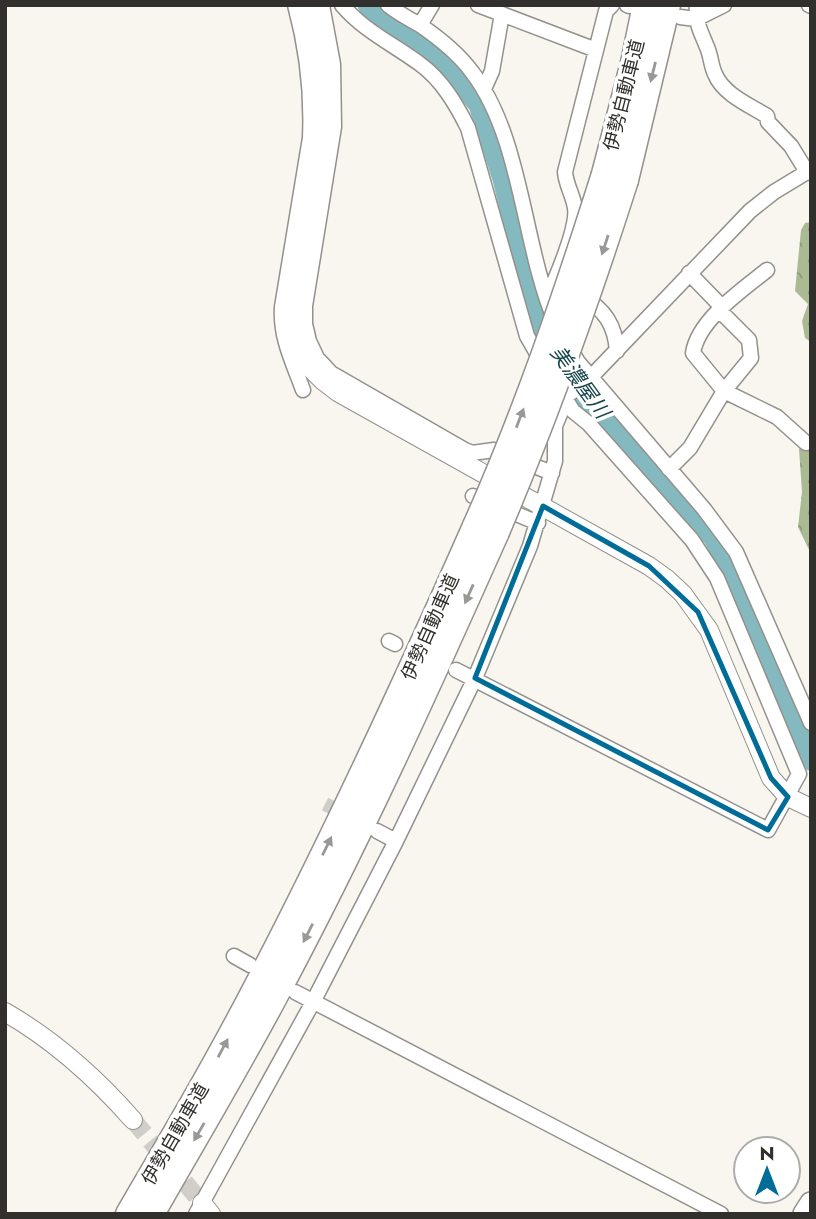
<svg xmlns="http://www.w3.org/2000/svg" width="816" height="1219" viewBox="0 0 816 1219" font-family="Jost,'Noto Sans JP',sans-serif">
<style>
.forest{fill:url(#forest-crowns)}
.lines{fill:none;stroke-linecap:round;stroke-linejoin:round}
.river{stroke:#84babf;stroke-width:21}
.minor-tunnel{stroke:#d1cec9;stroke-width:14;stroke-dasharray:14 7;stroke-linecap:butt}
.tertiary-tunnel{stroke:#d1cec9;stroke-width:18;stroke-dasharray:18 9;stroke-linecap:butt}
.minor-casing{stroke:#93918c;stroke-width:17}
.tertiary-casing{stroke:#93918c;stroke-width:20}
.primary-casing{stroke:#93918c;stroke-width:24}
.motorway-casing{stroke:#93918c;stroke-width:27}
.minor{stroke:#fff;stroke-width:14}
.tertiary{stroke:#fff;stroke-width:18}
.primary{stroke:#fff;stroke-width:21}
.motorway{stroke:#fff;stroke-width:24}
.motorway-bridge-casing{stroke:#93918c;stroke-width:27;stroke-linecap:butt}
.motorway-bridge{stroke:#fff;stroke-width:24}
.oneway{fill:#989896}
.marked{fill:none;stroke:#006c98;stroke-width:5;stroke-linejoin:round}
.labels{text-anchor:middle;dominant-baseline:central;stroke-width:7;stroke-linejoin:round;paint-order:stroke}
.street-label{font-size:19px;fill:#31302d;stroke:#fff}
.water-label{font-size:21px;font-style:italic;fill:#15464b;stroke:#fff}
</style>
<defs>
<pattern id="forest-crowns" width="20" height="18" patternUnits="userSpaceOnUse" patternTransform="scale(1.75)"><rect width="20" height="18" fill="#aabb94"/><path d="M2 6a3 3 0 1 1 6 0M12 15a3 3 0 1 1 6 0" fill="none" stroke="#8b9879"/></pattern>
</defs>
<rect width="100%" height="100%" fill="#f9f6f0"/>
<path class="forest" d="M811,222V342L805,338L802,321L808,304L795,291L801,230L805,223Z
M804,442H811V554L798,527L802,492L799,449Z"/>
<g class="lines">
<path class="river" d="M368,5L388,25L449,67L479,105L503,179L537,320L585,398L714,538L733,574L768,651L811,760"/>
<path class="minor-tunnel" d="M325,804L349,816"/>
<path class="tertiary-tunnel" d="M133,1120L202,1203"/>
<g class="minor-casing">
<path id="minor" d="M295,5C307,49 312,93 310,138L282,307C280,338 293,362 303,390
M322,5L333,64L334,127L305,306V324L309,341L317,358L331,373L465,450L472,453L494,450L552,473
M342,5C364,31 393,44 420,64C442,80 456,104 468,128L527,336L543,364
M388,5C398,13 409,19 420,25C439,38 458,53 472,72C522,137 523,246 555,321
M478,5L596,50
M627,5L629,6
M697,5C695,23 701,32 707,47C711,56 711,66 715,74C723,94 749,105 767,116L768,122L791,146L807,172
M809,5L811,6
M680,17L696,19L724,5
M420,25L432,5
M484,89L492,71L502,14
M767,270C742,290 698,320 693,353L724,391L777,417L806,443
M689,273L722,307
M582,296C605,310 615,325 617,351
M547,297C556,279 578,227 575,208C573,195 566,185 565,172L606,11L612,5
M568,345L578,362L704,509L736,552L811,723
M669,469L690,448L724,391L751,358L749,340L719,310
M473,496L538,523
M389,641L395,644
M456,670L768,830L799,774L717,578L692,540L589,424L573,411L554,381
M377,831L396,841
M234,956L250,965
M295,992L721,1214
M196,1214L313,1002L396,841L475,678L530,546L555,461V426L568,395L591,377L750,211L774,192L807,172L811,173"/>
</g>
<g class="tertiary-casing">
<path id="tertiary" d="M308,5L322,70L321,128L293,318L300,350L308,366L322,380L339,393L649,566L667,579L683,594L709,630L771,778L788,797L811,808
M5,1012C52,1039 97,1079 133,1120
M202,1203L211,1214"/>
</g>
<g class="primary-casing">
<path id="primary" d="M804,1214L811,1203"/>
</g>
<g class="motorway-casing">
<path id="motorway" d="M604,174L633,63L645,5
M626,180L668,5
M128,1214C172,1139 216,1064 256,987C335,836 406,682 475,526
M152,1214C193,1142 236,1070 275,997C356,846 427,689 497,532"/>
</g>
<use href="#minor" class="minor"/>
<use href="#tertiary" class="tertiary"/>
<use href="#primary" class="primary"/>
<use href="#motorway" class="motorway"/>
<g class="motorway-bridge-casing">
<path id="motorway-bridge" d="M475,526C526,412 566,294 604,174
M497,532C546,417 588,299 626,180"/>
</g>
<use href="#motorway-bridge" class="motorway-bridge"/>
</g>
<defs><path id="oneway-solid" d="M-6-.8H1V-3.2L6.5 0L1 3.2V.8H-6Z" transform="scale(1.75)"/></defs>
<g class="oneway">
<use href="#oneway-solid" transform="translate(653 72) rotate(104)"/>
<use href="#oneway-solid" transform="translate(605 245) rotate(108)"/>
<use href="#oneway-solid" transform="translate(520 418) rotate(-69)"/>
<use href="#oneway-solid" transform="translate(469 594) rotate(114)"/>
<use href="#oneway-solid" transform="translate(327 846) rotate(-64)"/>
<use href="#oneway-solid" transform="translate(308 933) rotate(117)"/>
<use href="#oneway-solid" transform="translate(223 1048) rotate(-62)"/>
<use href="#oneway-solid" transform="translate(199 1132) rotate(120)"/>
</g>
<path class="marked" d="M543,506L649,566L698,612L771,778L788,797L768,830L475,678Z"/>
<g class="labels">
<g class="street-label">
<text transform="translate(624 95) rotate(-76)">伊勢自動車道</text>
<text transform="translate(430 627) rotate(-66)">伊勢自動車道</text>
<text transform="translate(175 1134) rotate(-60)">伊勢自動車道</text>
</g>
<g class="water-label">
<text transform="translate(580 382) rotate(54)">美濃屋川</text>
</g>
</g>
<rect width="816" height="1219" fill="none" stroke="#31302d" stroke-width="14"/>
<g transform="translate(767 1170)"><circle r="33" fill="#ffffff" stroke="#adacab" stroke-width="2"/>
<path d="M0-5L12 26L0 18L-12 26Z" fill="#006c98"/>
<text y="-10" font-size="19" font-weight="bold" text-anchor="middle" fill="#31302d">N</text>
</g>
</svg>
